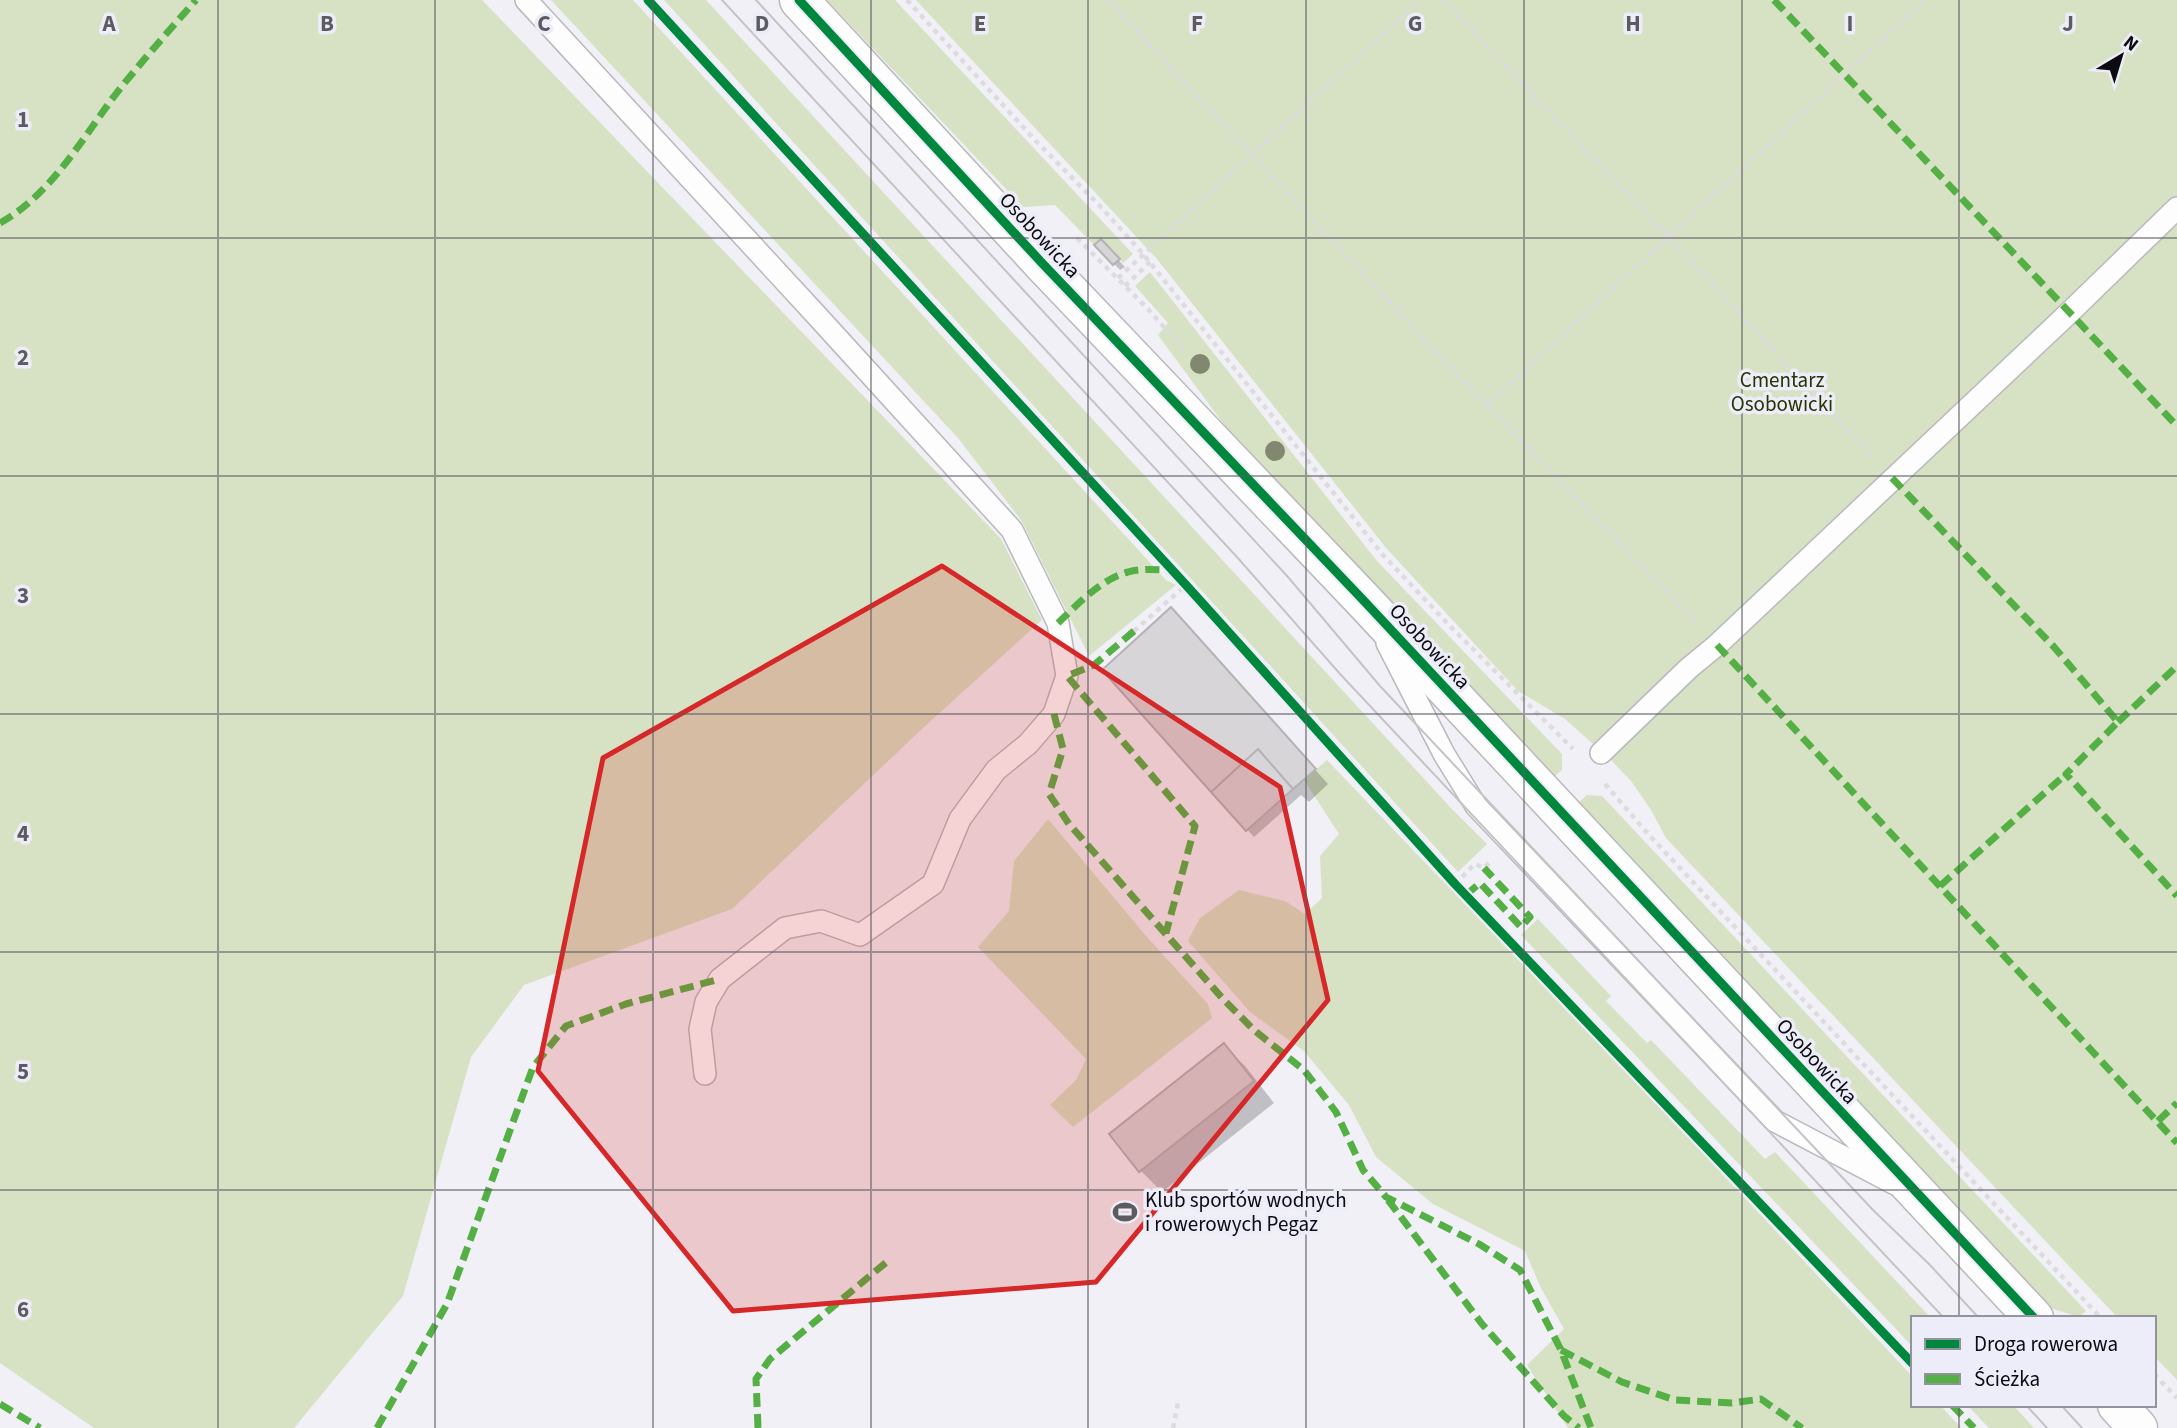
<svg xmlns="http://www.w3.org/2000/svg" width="2177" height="1428" viewBox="0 0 2177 1428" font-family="'Source Sans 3',sans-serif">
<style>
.green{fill:#d7e1c4}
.shadow{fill:#0003}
.building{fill:#d7d5d7;stroke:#b4b2b4;stroke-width:2}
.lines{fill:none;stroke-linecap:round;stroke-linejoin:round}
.service-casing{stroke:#b9b9bd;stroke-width:24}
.tertiary-casing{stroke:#b9b9bd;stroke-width:41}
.path{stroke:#dcdcde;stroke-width:4.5;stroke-dasharray:5 5;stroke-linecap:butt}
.service{stroke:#fdfdfe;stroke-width:21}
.tertiary{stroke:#fdfdfe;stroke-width:38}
.tram{stroke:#c4c4c6;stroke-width:2}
.quiet{stroke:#54b044;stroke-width:7;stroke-dasharray:14 7;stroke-linecap:butt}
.cycleway-casing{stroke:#ededf9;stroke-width:13}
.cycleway{stroke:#00873e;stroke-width:9}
.tree{fill:#81886f}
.marked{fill:#d62828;fill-opacity:0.2;stroke:#d62828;stroke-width:5;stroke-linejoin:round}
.grid{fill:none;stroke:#5c5b60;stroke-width:2;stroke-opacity:0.55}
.labels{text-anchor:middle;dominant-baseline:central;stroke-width:7;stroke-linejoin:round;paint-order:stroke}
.street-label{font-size:21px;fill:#0c0b0f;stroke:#ededf9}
.park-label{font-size:21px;fill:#273300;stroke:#ededf9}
.poi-label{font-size:21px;fill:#0c0b0f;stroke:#ededf9;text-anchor:start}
.grid-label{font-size:23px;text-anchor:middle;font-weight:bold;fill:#5c5b60;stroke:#ededf9;stroke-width:7;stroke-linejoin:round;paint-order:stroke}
</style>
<rect width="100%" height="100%" fill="#f0f0f6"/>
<path class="green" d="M0,0H482L1001,539L1042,620L923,728L732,909L524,985L471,1057L403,1296L294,1428H94L0,1363Z
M551,0H633L1166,580L1176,585L1089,656L1021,520L958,438Z
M664,0H706L1451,808L1487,844L1458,872Z
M827,0H895L1133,254L1123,263L1101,239L1094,245L1055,205L1023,207Z
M916,0H2177V1380L2154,1356V1318H2118L1666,838L1651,810L1631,781L1610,759L1565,719L1518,691L1387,549L1157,259Z
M1150,272L1377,561L1562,754V770L1553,778L1234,438L1158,335L1168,323L1135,286Z
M1327,760L1691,1141L1913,1377V1405H1940L1961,1428H1568L1527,1365L1564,1329L1541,1288L1525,1251L1433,1204L1376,1157L1349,1105L1304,1051L1250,1012L1188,941L1200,918L1239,890L1285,901L1305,914L1322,898L1320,856L1339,834L1304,780Z
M1587,795L1602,796L2086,1311L2079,1317L2050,1308L1577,804Z
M1048,819L1146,936L1208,1004L1212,1018L1073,1127L1050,1105L1076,1080L1086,1059L978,947L1009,911L1014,861Z
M1538,919L1611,996L1606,1001L1647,1043L1651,1040L1765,1159L1775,1152L1931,1318H1913V1347L1521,935Z
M1967,1405H2013L2034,1428H1989Z"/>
<path class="shadow" d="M1101,241L1125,267L1120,270L1096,245Z
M1185,624L1328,784L1309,802L1301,795L1254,837L1104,671Z
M1223,1045L1245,1066L1274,1103L1162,1192L1141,1171L1111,1134Z"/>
<path class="building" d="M1101,239L1120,259L1113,265L1094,245Z
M1171,607L1316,769L1293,789L1258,749L1211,792L1102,670Z
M1258,749L1293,789L1246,831L1211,792Z
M1224,1043L1254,1081L1139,1172L1109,1134Z"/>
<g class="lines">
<g class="service-casing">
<path id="service" d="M526,0L819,318L1012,530L1058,623L1067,676L1054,714L1028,744L996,770L960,819L933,884L860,935L821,921L785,928L720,979L706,1002L700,1029L705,1074
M1387,643L1444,754L1476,806L1775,1121L1895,1184
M1601,753L1689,668L1717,645L2070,312L2177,208"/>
</g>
<g class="tertiary-casing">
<path id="tertiary" d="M799,0L1042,263L1365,602L2034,1318
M2117,1405L2138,1428"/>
</g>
<path class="path" d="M907,0L1034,139L1101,207L1144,255L1383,555L1449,625L1573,749
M1108,0L1438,354L1697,624
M1443,0L1670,238L1872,457
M1077,238L1148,309L1183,349
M1118,278L1420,0
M1125,286L1150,262
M1487,405L1925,0
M1134,631L1186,585
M1605,784L1649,835L2101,1318
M1455,884L1475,864L1484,868L1489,863
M2154,1374L2177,1398
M1173,1428L1178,1403"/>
<use href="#service" class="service"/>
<use href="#tertiary" class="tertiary"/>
<path class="tram" d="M722,0L1236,556L1341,675L1944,1318
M756,0L1288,577L1380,686L1873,1210L1930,1265L1979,1318
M2026,1405L2047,1428
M2061,1405L2082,1428"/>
<path class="quiet" d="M1774,0L2177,426
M0,223C54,193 85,133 122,86C146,57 171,28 196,0
M1892,478L2054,647L2118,722L2066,774L2177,896
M1058,623C1078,604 1101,579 1128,572C1142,568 1158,570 1172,570
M1134,631L1094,665L1067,676L1195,826L1166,933
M1717,645L2177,1143
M1054,714L1063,749L1049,794L1069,824L1223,999L1255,1031L1304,1070L1336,1112L1363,1170L1386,1197L1479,1244L1520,1270L1561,1350L1591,1428
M2118,722L2177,666
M1940,886L2066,774
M1466,895L1480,883L1521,927L1530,917L1484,868
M2158,1121L2177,1103
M1388,1200L1482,1324L1564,1416L1579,1428
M1561,1350L1622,1382L1675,1400L1732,1403L1761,1399L1802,1428
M0,1404L40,1428
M1952,1405L1974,1428
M377,1428L447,1304L533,1067L566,1026L626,1004L720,979
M758,1428L756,1379L770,1359L889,1260"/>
<g class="cycleway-casing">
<path id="cycleway" d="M648,0L1186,585L1455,884L1913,1364
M799,0L1042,263L1365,602L2034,1318"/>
</g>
<use href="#cycleway" class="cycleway"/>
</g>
<g class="tree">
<circle cx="1200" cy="364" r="10"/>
<circle cx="1275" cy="451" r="10"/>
</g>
<path class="marked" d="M942,566L1280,787L1328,1000L1096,1282L733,1311L538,1071L603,758Z"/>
<path class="grid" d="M218,0V1428M435,0V1428M653,0V1428M871,0V1428M1088,0V1428M1306,0V1428M1524,0V1428M1742,0V1428M1959,0V1318M0,238H2177M0,476H2177M0,714H2177M0,952H2177M0,1190H2177M1959,1405V1428"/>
<defs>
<g id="stadium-bare" transform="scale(1.89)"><path d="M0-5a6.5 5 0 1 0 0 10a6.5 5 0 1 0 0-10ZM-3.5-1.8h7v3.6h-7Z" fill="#5c5b60" stroke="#ededf9" stroke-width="2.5" paint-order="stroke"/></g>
</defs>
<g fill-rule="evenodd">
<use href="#stadium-bare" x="1125" y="1212"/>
</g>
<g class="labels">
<g class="street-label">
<text transform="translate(1040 235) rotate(47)">Osobowicka</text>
<text transform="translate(1430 646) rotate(47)">Osobowicka</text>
<text transform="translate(1817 1061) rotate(47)">Osobowicka</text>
</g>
<g class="park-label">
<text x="1782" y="380">Cmentarz<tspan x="1782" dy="24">Osobowicki</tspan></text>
</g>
<g class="poi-label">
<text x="1145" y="1200">Klub sportów wodnych<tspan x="1145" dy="24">i rowerowych Pegaz</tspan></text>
</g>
</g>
<g class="grid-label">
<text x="109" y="31">A</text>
<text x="327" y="31">B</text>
<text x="544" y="31">C</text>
<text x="762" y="31">D</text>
<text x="980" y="31">E</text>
<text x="1197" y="31">F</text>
<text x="1415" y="31">G</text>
<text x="1633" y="31">H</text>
<text x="1850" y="31">I</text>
<text x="2068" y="31">J</text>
<text x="23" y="127">1</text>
<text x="23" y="365">2</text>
<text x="23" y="603">3</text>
<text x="23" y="841">4</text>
<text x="23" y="1079">5</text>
<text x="23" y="1317">6</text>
</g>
<rect x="1911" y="1316" width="245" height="91" fill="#ededf9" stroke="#93939b" stroke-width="2"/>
<rect x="1925" y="1339" width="35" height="10" fill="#00873e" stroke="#93939b" stroke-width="2"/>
<text x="1974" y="1351" font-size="21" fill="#0c0b0f">Droga rowerowa</text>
<rect x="1925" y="1374" width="35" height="10" fill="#54b044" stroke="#93939b" stroke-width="2"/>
<text x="1974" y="1386" font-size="21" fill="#0c0b0f">Ścieżka</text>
<g transform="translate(2121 56) rotate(38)" stroke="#ededf9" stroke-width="5" paint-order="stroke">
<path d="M0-5L12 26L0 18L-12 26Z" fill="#0c0b0f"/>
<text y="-10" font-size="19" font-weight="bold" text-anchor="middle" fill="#0c0b0f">N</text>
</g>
</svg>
